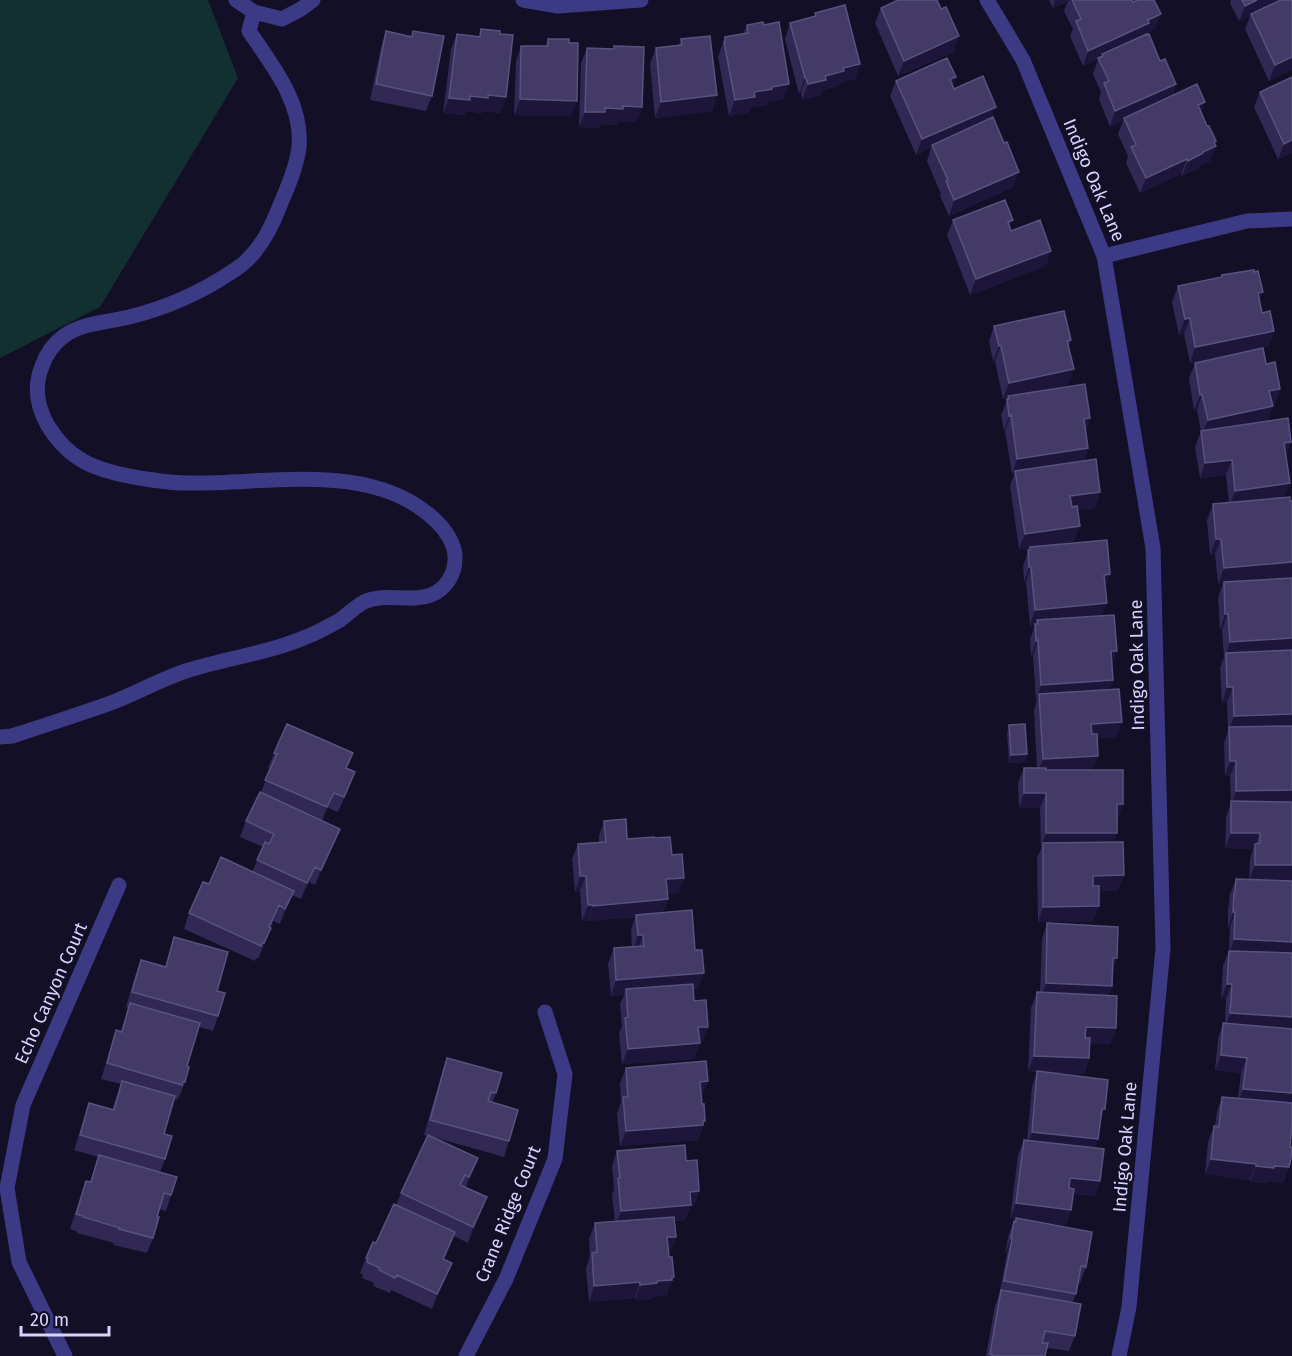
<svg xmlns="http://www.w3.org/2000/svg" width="1292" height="1356" viewBox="0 0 1292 1356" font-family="'Fira Sans',sans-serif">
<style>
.grass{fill:#12302f}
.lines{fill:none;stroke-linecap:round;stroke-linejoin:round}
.service{stroke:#3d3a85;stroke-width:15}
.minor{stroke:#3d3a85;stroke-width:15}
.wall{fill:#312854}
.shaded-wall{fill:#1d163a}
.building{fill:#433a66;stroke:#5a527e;stroke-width:1.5}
.labels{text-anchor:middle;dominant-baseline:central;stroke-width:5;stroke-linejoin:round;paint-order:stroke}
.street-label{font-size:18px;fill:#d9d4ff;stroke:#130f26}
</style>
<rect width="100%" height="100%" fill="#130f26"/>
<path class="grass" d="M0,0H208L238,78L100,307L0,358Z"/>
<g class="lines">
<path class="service" d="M236,0L254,12L282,19L301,9L313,0
M0,737L12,736C43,726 74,716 105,705C134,695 160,679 189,670C227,658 269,653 306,637C317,633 329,626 340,620C348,614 355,607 364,602C385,592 410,603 431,595C446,589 455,574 455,559C456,545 445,529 435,520C371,459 266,485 187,483C169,483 151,480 134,477C95,470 68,460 47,424C37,406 34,386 42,366C46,355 54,343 64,336C81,323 109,322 129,317C166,308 202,292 233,271C237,268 241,266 245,262C264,245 274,221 283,198C290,182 297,164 299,147C303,103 272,65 249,31L254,12"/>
<path class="minor" d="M523,0L558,6L641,0
M987,0L1023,60L1104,256L1153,548L1163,948L1129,1307L1119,1356
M1104,256L1247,221L1292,219
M65,1356L19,1262L7,1188L23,1105L119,885
M466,1356L506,1279L555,1159L565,1074L545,1012"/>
</g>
<path class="wall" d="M1049,0L1133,2L1155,29L1145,34L1160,61L1176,84L1172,96L1205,102L1201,112L1216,146L1210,161L1198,167L1197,169L1182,176L1181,174L1140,193L1126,163L1128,156L1118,134L1123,121L1110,127L1099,99L1101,92L1093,74L1098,59L1083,66L1070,36L1073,29L1064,11L1068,1L1053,8Z
M1231,0H1292V70L1269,81L1245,29L1250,16L1239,21L1230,3Z
M881,8L954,52L898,76L875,23Z
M815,13L860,64L855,79L840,83L838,86L823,90L821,95L802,100L801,93L799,94L785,39L790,23L814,17Z
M747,25L789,84L783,99L768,102L767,105L751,107L749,112L729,116L718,57L725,37L743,34Z
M481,29L501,113L483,111L482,113L466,111L464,115L443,113L451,49L457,34L479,36Z
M386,31L411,36L413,31L432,96L426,111L370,100L381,47Z
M548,39L571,116L514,115L516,61L521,46H545Z
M681,39L717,95L712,111L655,118L650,64L656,48L679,45Z
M614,46L642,107L636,122H618L617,125L601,124L599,128L579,127L581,63L587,48L613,49Z
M956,77L953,85L954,89L992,117L1013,187L949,216L940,196L941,194L927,161L931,148L916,155L890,96L896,81Z
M1292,77V153L1278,159L1254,107L1260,92Z
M953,220L1010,227L1011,231L1046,266L970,295L947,235Z
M1222,275L1263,292L1259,300L1262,313L1274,331L1269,346L1190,363L1184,334L1179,335L1172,302L1178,286L1221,277Z
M994,326L1071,340L1069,346L1068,385L1038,391L1090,418L1086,430L1088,448L1084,461L1100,492L1095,508L1077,510L1074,541L1042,546L1110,574L1105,586L1102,616L1112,664L1113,680L1109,690L1122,722L1116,737L1097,738L1093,770L1118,819L1117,833L1113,842L1124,875L1118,891H1099L1093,922H1038L1037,858L1041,849L1040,808H1019L1018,783L1024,768H1037L1034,710L1037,700H1036L1033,656H1031L1030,639L1035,625L1030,626L1026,582H1024L1023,566L1030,548L1019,549L1010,486L1014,474H1012L1005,431H1004L1001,415L1008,398L1003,399L995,361H993L989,341Z
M1195,363L1266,364L1280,389L1275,404H1272L1268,421L1286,457L1251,581L1292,881V1139H1290V1164L1283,1183L1269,1181L1268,1183L1250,1182V1180L1205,1174L1208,1142L1214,1126H1215L1217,1112L1222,1097L1238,1098L1241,1073L1215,1070L1218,1039L1223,1023H1225L1226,999H1221L1223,966L1229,951L1230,927H1228V908L1229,905L1230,894L1236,879H1249L1250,859L1253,849L1225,848L1226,817L1231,803L1230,776H1225L1224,743L1228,731L1227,702L1222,703L1220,668L1224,657L1222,630H1220L1218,598L1223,583L1218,584L1215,554L1210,555L1207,520L1213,504L1229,503L1226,475L1200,478L1195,447L1201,431L1197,410H1194L1189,378Z
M1009,725L1027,754L1025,762L1009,763L1007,733Z
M274,753L347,768L349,787L338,812L328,808L322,821L340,829L334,844L315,885L309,882L301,899L292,895L280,924L273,921L265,944L258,959L256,958L255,961L184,929L189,913L209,884L252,872L263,847L240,837L246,821L261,792L270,769L268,768Z
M604,821L627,839L654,838L672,855L679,893L667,894L668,899L663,913L695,950L699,988L693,989L694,1001L702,1042H700L694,1059L622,1064L619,1033L622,1026L620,1004L624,995L611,996L608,964L614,948L632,947L631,930L635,917L588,921V920L582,921L580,891L575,892L572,859L578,844L599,842V836Z
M1047,923L1117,958L1113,969L1112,986L1108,996L1116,1028L1110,1044L1090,1043L1089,1058L1084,1074L1039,1072L1100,1121L1095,1148L1100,1181L1095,1196L1073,1194L1066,1225L1035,1222L1086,1267L1080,1283L1078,1282L1076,1294L1072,1303L1075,1336L1069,1351L1047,1348L1045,1356H986L995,1306L999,1295L1007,1254H1005L1008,1237L1014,1221H1015L1016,1219H1010L1018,1155L1024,1140H1027L1032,1087L1037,1072L1028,1071L1031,1008L1037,992H1040L1042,939Z
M174,937L217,991L218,1016L213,1031L199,1027L187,1066L185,1082L179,1097H178L177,1100H174L164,1134L165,1159L160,1172L171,1195L166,1211L159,1209L153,1238L147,1253L113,1245L114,1243L77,1233L78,1232L70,1229L86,1181L90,1182L98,1157L74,1150L89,1103L112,1110L121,1084L101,1079L116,1030L121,1031L128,1008L126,1007L135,976L141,960L165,967Z
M447,1058L496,1093L492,1103L509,1141L504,1157L433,1137L478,1158L466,1188L481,1213L468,1243L454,1236L445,1259L452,1263L446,1278L432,1309L391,1290L390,1293L373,1286L374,1283L362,1278L363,1275L360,1273L366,1258L376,1243L396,1205L401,1193L427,1136L424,1135L442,1073Z
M626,1068L708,1081L701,1097L705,1121L698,1140L620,1146L617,1113L621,1102L620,1083Z
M617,1151L686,1161L699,1191L694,1206L690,1207L685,1220L675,1221L676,1237L670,1252H668V1292L666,1295L652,1297L651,1299L635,1300V1298L589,1302L586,1268L590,1256L589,1239L595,1223L615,1222L612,1194L614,1189L612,1166Z"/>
<path class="shaded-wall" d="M1055,0H1068L1053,8Z
M1257,0H1284L1251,14L1250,16L1239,21L1245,6Z
M1161,14L1155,29L1103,56L1102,54L1100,58L1083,66L1088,51Z
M959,36L954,52L898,76L904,61Z
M1292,57V70L1269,81L1275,65Z
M860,64L855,79L840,83L838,86L823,90L821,95L802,100L808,84L843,68Z
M956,77L950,92V79Z
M805,78H806L801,93L799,94Z
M789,84L783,99L768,102L767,105L751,107L749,112L729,116L735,100L754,92L772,87Z
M1176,84L1170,99L1124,118L1123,121L1110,127L1115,111Z
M488,95L506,97L501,113L483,111L482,113L466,111L464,115L443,113L449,98Z
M717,95L712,111L655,118L661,102Z
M520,99L577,101L571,116L514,115Z
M1205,102L1199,117L1198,105Z
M623,106L642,107L636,122H618L617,125L601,124L599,128L579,127L585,112Z
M996,107L990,122L932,145L931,148L916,155L922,139Z
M1292,140V153L1278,159L1284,144Z
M1216,141L1214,146H1216L1210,161L1198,167L1197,169L1182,176L1188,161L1203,152Z
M1187,159L1181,174L1140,193L1146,178Z
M1019,172L1013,187L949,216L954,200Z
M1013,220L1007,235L1008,222Z
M1051,251L1046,266L970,295L976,279Z
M1263,292L1257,307L1258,293Z
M1190,318L1184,334L1179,335L1185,319Z
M1274,331L1269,346L1190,363L1195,347Z
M999,346H1001L995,361H993Z
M1074,369L1068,385L1008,398V396V398L1003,399L1009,383Z
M1280,389L1275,404L1264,406L1269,391Z
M1202,394L1197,410H1194L1200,395Z
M1273,406L1267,422L1202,435L1208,420Z
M1011,415L1005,431H1004L1009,416Z
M1090,418L1084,434V419Z
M1291,442L1286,458L1284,443Z
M1088,448L1083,463L1015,471L1014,474H1012L1017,459Z
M1232,460L1226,475L1200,478L1205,463Z
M1290,483L1284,498L1229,507L1235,491Z
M1100,492L1095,508L1064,511L1070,496Z
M1080,526L1074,541L1019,549L1025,534Z
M1216,539H1221L1215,554L1210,555Z
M1292,562V577L1218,584L1224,568Z
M1029,567H1031L1026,582H1024Z
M1110,574L1104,590V575Z
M1107,603L1101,619L1037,620L1036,625L1030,626L1035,610Z
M1225,614H1228L1222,630H1220Z
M1292,638V652L1226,653L1230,642Z
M1038,640L1033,656H1031L1036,641Z
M1111,651H1117L1111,666Z
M1113,680L1107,695L1039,694L1037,700H1036L1041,685Z
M1227,687H1233L1227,702L1222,703Z
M1292,714V729L1230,728L1234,716Z
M1122,722L1116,737L1085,739L1091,724Z
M1027,754L1025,762L1009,763L1011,755Z
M1098,756L1092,771L1037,774L1043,759Z
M1230,761H1236L1230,776H1225Z
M1292,790V805L1231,806L1236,791Z
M334,793L328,808L321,823L327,807Z
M1024,793H1046L1040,808H1019Z
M1117,804H1123L1118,819H1112Z
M340,829L334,844L315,885L321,870Z
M1046,833H1117L1111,849L1043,843L1040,849Z
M1231,833H1260L1255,847V844L1253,849L1225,848Z
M1255,865H1292V881L1249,880Z
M315,867L309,882L301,899L307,883Z
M1124,875L1118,891H1087L1093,876Z
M580,876H586L580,891L575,892Z
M684,878L679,893L660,895L666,879Z
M294,891L288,906L280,924L285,909Z
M668,899L662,915H636L635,917L588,921L593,906Z
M588,905H593L588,920L582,921Z
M1099,906L1093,922H1038L1043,907Z
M1233,912H1235L1230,927H1228Z
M271,928L265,944L258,959L264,943Z
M638,935H643L638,950L633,951Z
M1234,939L1292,942V958L1229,955Z
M1113,958H1117L1111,973Z
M704,973L699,988L627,994L626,989L624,995L611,996L616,980Z
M1046,983L1112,986L1106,1001L1040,998Z
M1227,984H1232L1226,999H1221Z
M1230,1013L1292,1017V1033L1225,1029Z
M698,1027H708L702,1042L692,1043Z
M1086,1027L1116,1028L1110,1044L1080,1042Z
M700,1043L694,1059L622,1064L628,1049Z
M1221,1055L1247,1058L1241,1073L1215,1070Z
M1034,1056L1089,1058L1084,1074L1028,1071Z
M708,1081L702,1097H694L700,1082Z
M1243,1089L1292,1093V1109L1237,1105Z
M1102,1109H1105L1099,1125Z
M703,1121H705L698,1140L620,1146L626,1131Z
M1032,1132L1098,1139L1093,1155L1026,1147Z
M478,1158L472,1174L464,1193L469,1177Z
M1211,1159L1256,1164L1250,1180L1205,1174Z
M1290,1164L1283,1183L1269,1181L1268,1183L1250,1182L1256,1166Z
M1070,1178L1100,1181L1095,1196L1064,1193Z
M699,1191L694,1206L690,1207L685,1220L615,1226L621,1211L690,1192Z
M487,1197L481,1213L468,1243L473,1227Z
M1016,1203L1071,1210L1066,1225L1010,1219Z
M455,1232L450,1248L438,1274L443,1259Z
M667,1237H676L670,1252L661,1253Z
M1011,1238L1012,1239L1007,1254H1005Z
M452,1263L446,1278L432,1309L437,1294Z
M672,1277H674L666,1295L652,1297L651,1299L635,1300L640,1285Z
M640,1282L635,1298L589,1302L594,1286Z"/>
<path class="building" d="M898,0H937L941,9L946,7L959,36L904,61L881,8Z
M1072,0H1132L1133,2L1138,0H1154L1161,14L1148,20L1149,23L1088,51L1076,21L1081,19Z
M1242,0H1257L1245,6Z
M1281,0H1292V57L1275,65L1251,14Z
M845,5L860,64L843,68L844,71L825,76L826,80L808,84L806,78H805L790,23L816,16L815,13Z
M763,22L764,25L779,22L789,84L772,87V89L754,92L755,97L735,100L724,42H725V37L748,33L747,25Z
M481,29L500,31V34L513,35L506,97L488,95V98L470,96V100L449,98L457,34L480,37Z
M386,31L412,37L413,31L444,36L432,96L376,84Z
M1147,34V35L1149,34L1160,61L1165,59L1176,84L1115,111L1104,83L1109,81L1098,58L1103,56L1102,54Z
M710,36L717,95L661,102L656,48L682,45L681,39Z
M548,39H569V43H578L577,101L520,99L521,46H548Z
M614,46L644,47L642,107L623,106V109L605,108V112H585L587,48L614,49Z
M947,58L956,77L950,79L954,89L983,76L996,107L922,139L896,81Z
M1292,77V140L1284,144L1260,92Z
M1197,84L1205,102L1198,105L1207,126H1209L1216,141L1214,142L1216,146L1203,152V153L1188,161L1187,159L1146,178L1131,147L1136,145L1124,118Z
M993,117L1004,143L1007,142L1019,172L954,200L946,181L948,180L932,145Z
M1005,200L1013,220L1008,222L1011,231L1040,220L1051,251L976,279L953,220Z
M1254,270V272L1258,271L1263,292L1258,293L1262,313L1270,311L1274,331L1195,347L1190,318L1185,319L1178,286L1222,277V275Z
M1064,311L1071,340L1067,341L1074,369L1009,383L1001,346H999L994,326Z
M1263,348L1266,364L1275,362L1280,389L1269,391L1273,406L1208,420L1202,394L1200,395L1195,363Z
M1085,384L1090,418L1084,419L1088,448L1017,459L1011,415L1009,416L1007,399H1009L1008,396Z
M1288,418L1291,442L1284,443L1290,483L1235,491L1232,460L1205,463L1201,431Z
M1096,459L1100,492L1070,496L1072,507L1077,506L1080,526L1025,534L1015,471Z
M1290,497V501H1292V562L1224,568L1221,539H1216L1213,504Z
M1107,540L1110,574L1104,575L1107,603L1035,610L1031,567H1029L1028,550H1030V547Z
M1292,578V638L1230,642L1228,614H1225L1224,582Z
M1114,615L1117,651H1111L1113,680L1041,685L1038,640L1036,641L1035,624H1038L1037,620Z
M1292,650V714L1234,716L1233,687H1227L1226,653Z
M1119,689L1122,722L1091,724L1092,734H1097L1098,756L1043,759L1039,694Z
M287,724L353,753L346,768L355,772L344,797L334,793L327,807L265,780L277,754L274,753Z
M1025,724L1027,754L1011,755L1009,725Z
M1292,726V790L1236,791V761H1230L1229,727Z
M1024,768H1046V770H1123V804H1117V833H1046V793H1024Z
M260,792L340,829L321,870L315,867L307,883L257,860L265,842L269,844L274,834L246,821Z
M1231,801L1292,802V865H1255V844L1260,843V833H1231Z
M626,819L627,839L654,837V838L670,837L672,855L682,854L684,878L666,879L668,899L593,906V905H588L586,876H580L578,844L606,842L604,821Z
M1123,842L1124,875L1093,876V886H1099V906L1043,907V843Z
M221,857L294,891L285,909L279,905L269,927L271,928L264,943H262L261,946L189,913L203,882L209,884Z
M1236,879L1292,881V942L1234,939L1235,912H1233L1234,893H1235Z
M692,910L695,950H702L704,973L616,980L614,948L644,946L643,935H638L636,915Z
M1047,923L1118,927L1117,958H1113L1112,986L1046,983Z
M174,937L228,952L217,991L225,993L218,1016L132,992L141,960L166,967Z
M1229,951L1292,953V1017L1230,1013L1232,984H1227Z
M693,984L694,1001L706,1000L708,1027H698L700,1043L628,1049L625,1018L628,1017L626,989Z
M1037,992L1117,996L1116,1028L1086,1027L1085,1038H1090L1089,1058L1034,1056Z
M130,1003L200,1023L187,1066L189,1067L185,1082H183L182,1085L107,1063L116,1030L122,1032Z
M1223,1023L1292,1029V1093L1243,1089L1247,1058L1221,1055Z
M447,1058L502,1073L496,1093L491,1092L488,1101L518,1110L509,1141L430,1120Z
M706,1061L708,1081L700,1082L702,1104H704L705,1121H703V1125L626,1131L623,1097H628L626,1068Z
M1037,1071L1108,1080L1105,1109H1102L1098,1139L1032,1132Z
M122,1081L175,1096L164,1134L172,1136L165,1159L80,1135L89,1103L114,1110Z
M1222,1097L1292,1103V1123L1290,1147H1292V1149L1290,1164H1289V1167L1274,1166V1168L1256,1166V1164L1211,1159L1214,1126L1219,1127Z
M428,1135L478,1158L469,1177L465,1175L460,1185L487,1197L473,1227L401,1193Z
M1024,1140L1104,1149L1100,1181L1070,1178L1069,1188L1074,1189L1071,1210L1016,1203Z
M685,1145L686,1161L697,1160L699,1191L690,1192L691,1205L621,1211L618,1178H620L617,1151Z
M99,1155L177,1177L171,1195L164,1193L157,1217H159L153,1238L119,1229L120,1228L83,1217V1216L76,1214L86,1181L91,1182Z
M394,1204L455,1232L443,1259L452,1263L437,1294L397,1275L395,1278L379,1270L380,1268L367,1262L368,1259L366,1258L373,1242L376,1243Z
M674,1217L676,1237H667L669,1257H672L674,1277H672V1280L657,1281V1283L640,1285V1282L594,1286L592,1253L597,1252L595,1223Z
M1016,1218L1092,1232L1086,1267L1081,1266L1076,1294L1004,1281L1012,1239L1011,1238L1014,1221L1016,1222Z
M1001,1290L1081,1304L1075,1336L1045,1331L1042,1343H1048L1045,1356H992V1354H990Z"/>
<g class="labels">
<g class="street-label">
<text transform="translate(1094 180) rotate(67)">Indigo Oak Lane</text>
<text transform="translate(1137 665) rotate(-91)">Indigo Oak Lane</text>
<text transform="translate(51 993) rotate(-66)">Echo Canyon Court</text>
<text transform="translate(1125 1147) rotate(-85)">Indigo Oak Lane</text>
<text transform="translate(508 1214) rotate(-68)">Crane Ridge Court</text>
</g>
</g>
<path d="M21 1326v9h88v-9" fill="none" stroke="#d9d4ff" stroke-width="3"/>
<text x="30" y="1326" font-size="18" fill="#d9d4ff" stroke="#130f26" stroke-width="4.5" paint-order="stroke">20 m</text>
</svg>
